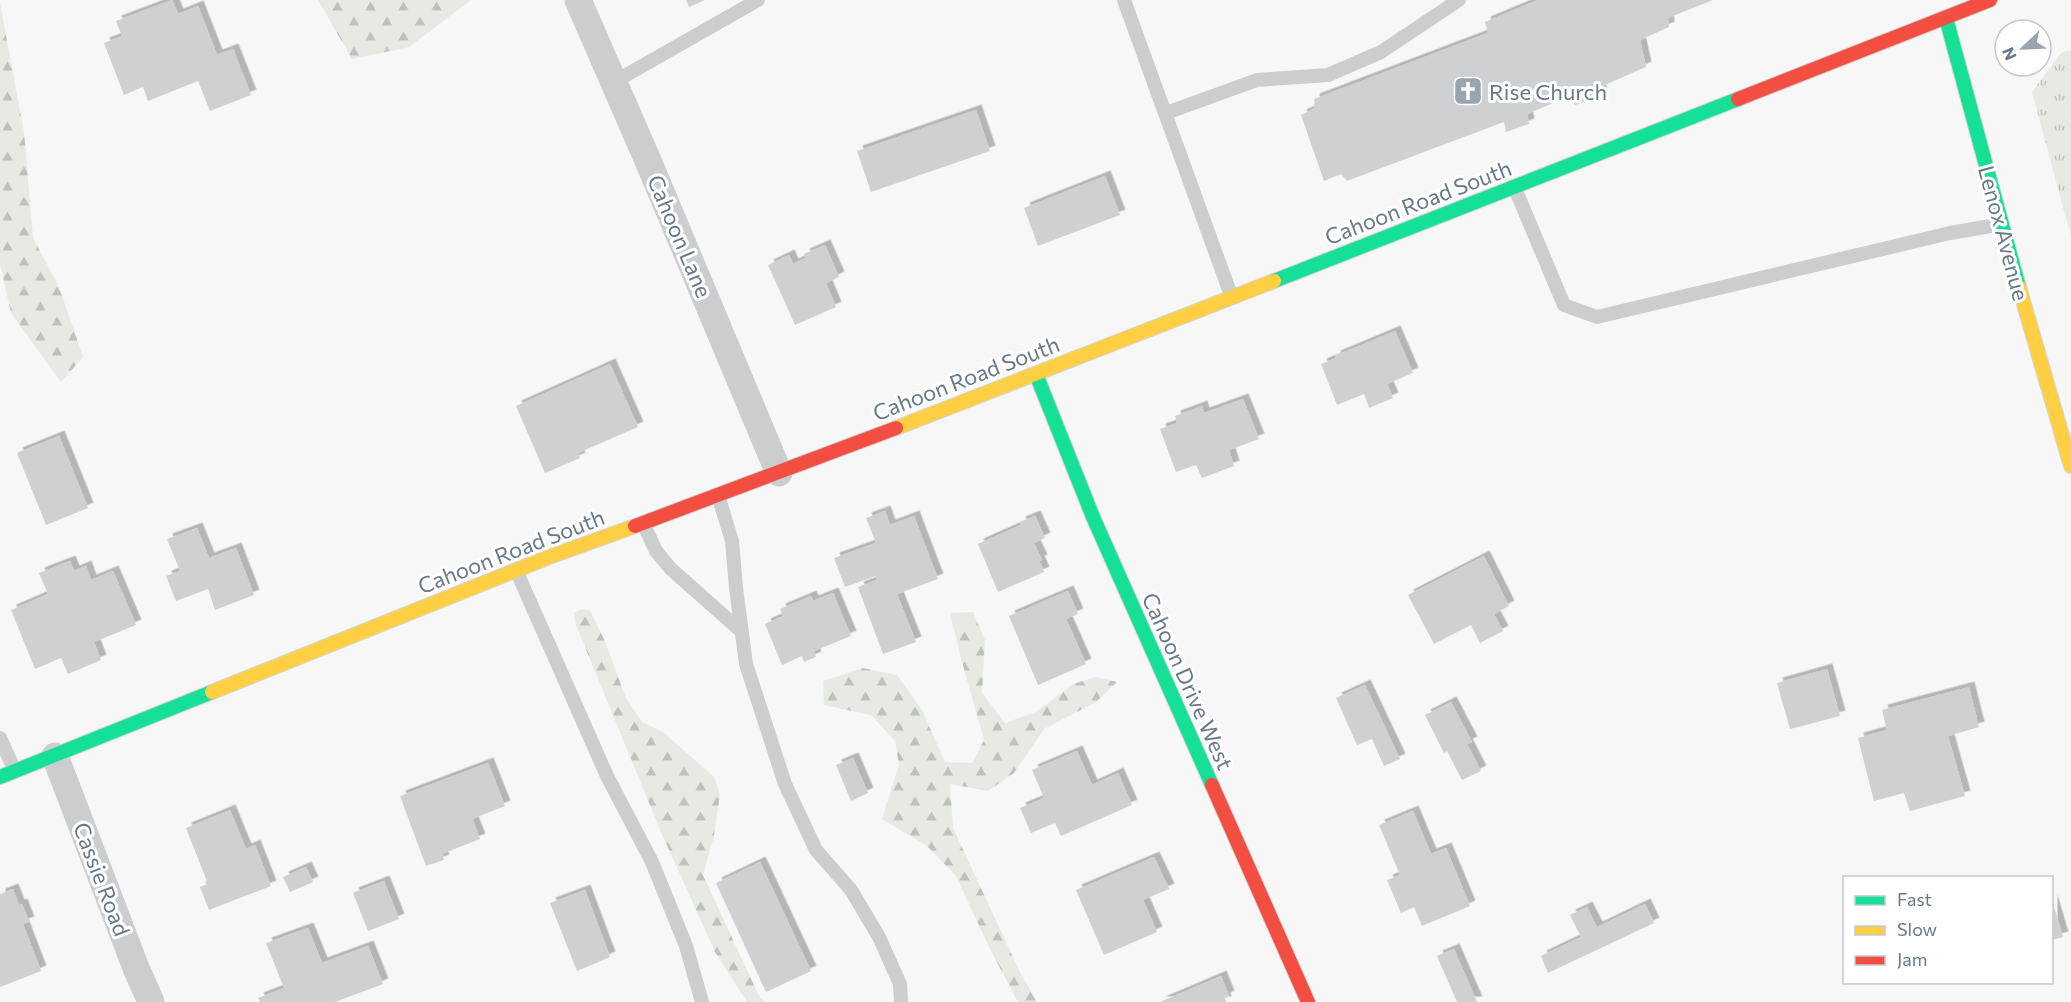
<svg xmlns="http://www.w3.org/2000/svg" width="2071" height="1002" viewBox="0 0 2071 1002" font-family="Commissioner,sans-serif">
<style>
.grass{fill:url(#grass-tufts)}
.forest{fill:url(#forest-firs)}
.building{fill:#ced0d1;filter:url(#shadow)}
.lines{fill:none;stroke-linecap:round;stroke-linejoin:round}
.fast-casing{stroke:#d4d5d6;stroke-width:16}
.slow-casing{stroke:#d4d5d6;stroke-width:16}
.jam-casing{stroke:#d4d5d6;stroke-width:16}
.lane{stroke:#cccdce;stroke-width:14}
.street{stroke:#cccdce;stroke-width:27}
.fast{stroke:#16e098;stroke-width:14}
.slow{stroke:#ffcf43;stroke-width:14}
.jam{stroke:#f24e42;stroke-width:14}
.labels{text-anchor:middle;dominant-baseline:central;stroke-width:6;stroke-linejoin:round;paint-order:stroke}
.poi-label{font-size:22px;fill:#677887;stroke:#fff;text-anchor:start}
.street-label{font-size:22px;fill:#677887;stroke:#fff}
</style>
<defs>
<pattern id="grass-tufts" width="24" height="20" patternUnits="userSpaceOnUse" patternTransform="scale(1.5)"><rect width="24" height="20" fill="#e6e9e4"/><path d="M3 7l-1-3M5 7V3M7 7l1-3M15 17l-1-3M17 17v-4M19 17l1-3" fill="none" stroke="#bec2be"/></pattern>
<pattern id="forest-firs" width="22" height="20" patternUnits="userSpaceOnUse" patternTransform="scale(1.5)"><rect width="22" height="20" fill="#e6e9e4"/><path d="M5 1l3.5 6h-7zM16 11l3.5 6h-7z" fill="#bec2be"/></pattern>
<filter id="shadow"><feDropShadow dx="5.5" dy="-5.5" stdDeviation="0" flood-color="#0004"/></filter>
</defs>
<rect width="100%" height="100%" fill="#f7f7f7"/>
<path class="grass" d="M2071,50V237L2032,92L2061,53Z"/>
<path class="forest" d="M318,0H471L409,47L352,59Z
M0,3L24,132L33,238L59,287L83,357L61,382L11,313L0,264Z
M582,609L590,611L604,639L626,698L642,722L663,732L714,777L720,795L714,836L703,875L758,994L764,1002H747L715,952L661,832L576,625L574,613Z
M973,612L985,640L982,693L1005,723L1036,712L1073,684L1096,677L1117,682L1096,702L1044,729L1014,773L988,791L950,784L953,828L1020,972L1037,1002H1018L991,951L956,876L927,846L882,819L899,765L895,741L871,715L824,705L823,681L863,668L897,675L922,710L945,762L972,763L984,740L962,662L950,613Z"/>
<path class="building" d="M172,0L178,14L198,6L217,55L233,49L251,95L210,111L198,81L148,101L143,87L124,95L104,43L122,36L116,21Z
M686,0H705L689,7Z
M1538,0H1713L1668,18L1669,27L1640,40L1646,67L1600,87L1602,96L1575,105L1570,96L1527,114L1529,124L1506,132L1504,122L1347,181L1341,174L1324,181L1301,115L1315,108L1314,99L1488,33L1485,22Z
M976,110L990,151L871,192L857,151Z
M1105,176L1120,215L1038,246L1024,208Z
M825,245L839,277L826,283L836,307L795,325L768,265L789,255L793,264L806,258L804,254Z
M1395,331L1413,373L1387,384L1393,398L1369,408L1364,394L1337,405L1321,364L1336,358L1335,356Z
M610,364L638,427L578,453L580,458L545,473L516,406Z
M1243,399L1259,439L1229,450L1234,466L1202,478L1196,465L1176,472L1160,429L1177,423L1175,416L1202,406L1204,413Z
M59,436L88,508L46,525L17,453Z
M885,511L890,525L914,516L938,579L897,594L916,642L883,654L858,587L877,580L876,576L845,587L834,558L876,543L866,518Z
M1035,516L1045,538L1034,543L1042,560L1039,561L1044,572L998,592L978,544L1021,525L1020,522Z
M197,528L209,558L236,548L254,595L215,610L208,589L176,601L166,576L180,571L167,539Z
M1484,556L1509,606L1494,614L1503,631L1480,643L1471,625L1434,644L1408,595Z
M70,561L74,571L86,566L91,580L113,571L136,625L94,642L101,660L68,674L61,658L35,669L11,610L48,594L39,573Z
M1068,591L1078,614L1066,619L1086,664L1038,685L1009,616Z
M833,593L851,636L814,651L816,657L804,662L802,656L782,665L765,624L783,616L780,609L811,596L813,601Z
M1827,669L1840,716L1790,729L1777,683Z
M1365,685L1400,759L1384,766L1372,739L1357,745L1336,698Z
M1969,687L1979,727L1948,736L1965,796L1910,811L1904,793L1874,801L1858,738L1887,730L1882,710Z
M1451,702L1472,742L1467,744L1481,771L1462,780L1447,751L1444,753L1425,715Z
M1077,751L1092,785L1118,773L1132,805L1061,836L1055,823L1031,833L1020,808L1044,798L1032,770Z
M853,758L868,793L851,801L836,765Z
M488,763L505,806L472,819L480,839L442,854L444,860L426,866L400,796Z
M230,810L246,849L255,845L271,886L209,910L200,887L208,884L186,828Z
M1413,811L1431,854L1446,848L1470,906L1422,926L1414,907L1401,913L1387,880L1400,875L1379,825Z
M1154,857L1169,889L1143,900L1157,932L1104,955L1076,890Z
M760,862L811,971L766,992L716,883Z
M306,867L313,882L290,892L283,877Z
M384,881L399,919L368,931L353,893Z
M13,889L19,905L22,904L29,922L23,924L41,971L0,987V894Z
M585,890L610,957L577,971L550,903Z
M2052,900L2063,937L2052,940Z
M1645,904L1654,923L1548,973L1541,956L1581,937L1570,915L1587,907L1597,927Z
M308,928L322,963L368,946L383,984L335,1002H260L258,998L284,988L266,943Z
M1454,949L1477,1002H1457L1437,956Z
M1221,976L1229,996L1225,998L1226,1002H1160Z"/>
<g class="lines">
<g class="fast-casing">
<path id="fast" d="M1946,18L2019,287
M1274,281L1738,99
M1036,374L1093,517L1212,785
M0,777L212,692"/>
</g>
<g class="slow-casing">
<path id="slow" d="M2019,287L2071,466
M896,428L1274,281
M212,692L549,557L635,526"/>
</g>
<g class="jam-casing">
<path id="jam" d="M1738,99L1990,0
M635,526L896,428
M1212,785L1308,1002"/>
</g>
<path class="lane" d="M1124,0L1232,298
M614,82L758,0
M1166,113L1257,80L1328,75L1381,52L1459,0
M1514,186L1564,305L1597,317L1950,233L2002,224
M718,495L732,541L736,588L746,664L785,784L816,850L851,890L879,937L900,984L901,1002
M643,523L656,551L671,569L741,631
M516,570L607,776L652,862L686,946L702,1002
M0,738L15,771"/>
<path class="street" d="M578,0L649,163L779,473
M55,756L136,968L151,1002"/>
<use href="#fast" class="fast"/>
<use href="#slow" class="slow"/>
<use href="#jam" class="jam"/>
</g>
<defs>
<g id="church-square" transform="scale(1.5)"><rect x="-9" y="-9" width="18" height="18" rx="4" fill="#99a4ae" stroke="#fff"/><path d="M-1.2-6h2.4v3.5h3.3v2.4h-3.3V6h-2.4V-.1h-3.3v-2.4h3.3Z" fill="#fff"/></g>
</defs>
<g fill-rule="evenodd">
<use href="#church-square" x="1468" y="91"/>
</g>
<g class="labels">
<g class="poi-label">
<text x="1489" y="91">Rise Church</text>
</g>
<g class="street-label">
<text transform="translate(1418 202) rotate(-21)">Cahoon Road South</text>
<text transform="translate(2004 233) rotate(75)">Lenox Avenue</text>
<text transform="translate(680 236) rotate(67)">Cahoon Lane</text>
<text transform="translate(966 378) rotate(-21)">Cahoon Road South</text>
<text transform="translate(511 551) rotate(-21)">Cahoon Road South</text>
<text transform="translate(1188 681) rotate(66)">Cahoon Drive West</text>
<text transform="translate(102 879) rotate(69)">Cassie Road</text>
</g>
</g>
<rect x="1843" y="876" width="210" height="108" fill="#ffffff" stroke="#c2c9cf" stroke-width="1.5"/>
<rect x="1855" y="896" width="30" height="9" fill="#16e098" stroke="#c2c9cf" stroke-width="1.5"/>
<text x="1897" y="906" font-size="18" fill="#677887">Fast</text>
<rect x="1855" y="926" width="30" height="9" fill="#ffcf43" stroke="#c2c9cf" stroke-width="1.5"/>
<text x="1897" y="936" font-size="18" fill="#677887">Slow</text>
<rect x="1855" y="956" width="30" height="9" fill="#f24e42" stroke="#c2c9cf" stroke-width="1.5"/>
<text x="1897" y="966" font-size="18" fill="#677887">Jam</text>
<g transform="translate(2023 48) rotate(247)"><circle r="28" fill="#ffffff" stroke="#c2c9cf" stroke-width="1.5"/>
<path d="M0-4.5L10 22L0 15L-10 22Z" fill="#99a4ae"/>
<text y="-9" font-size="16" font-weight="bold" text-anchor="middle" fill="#677887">N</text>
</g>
</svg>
